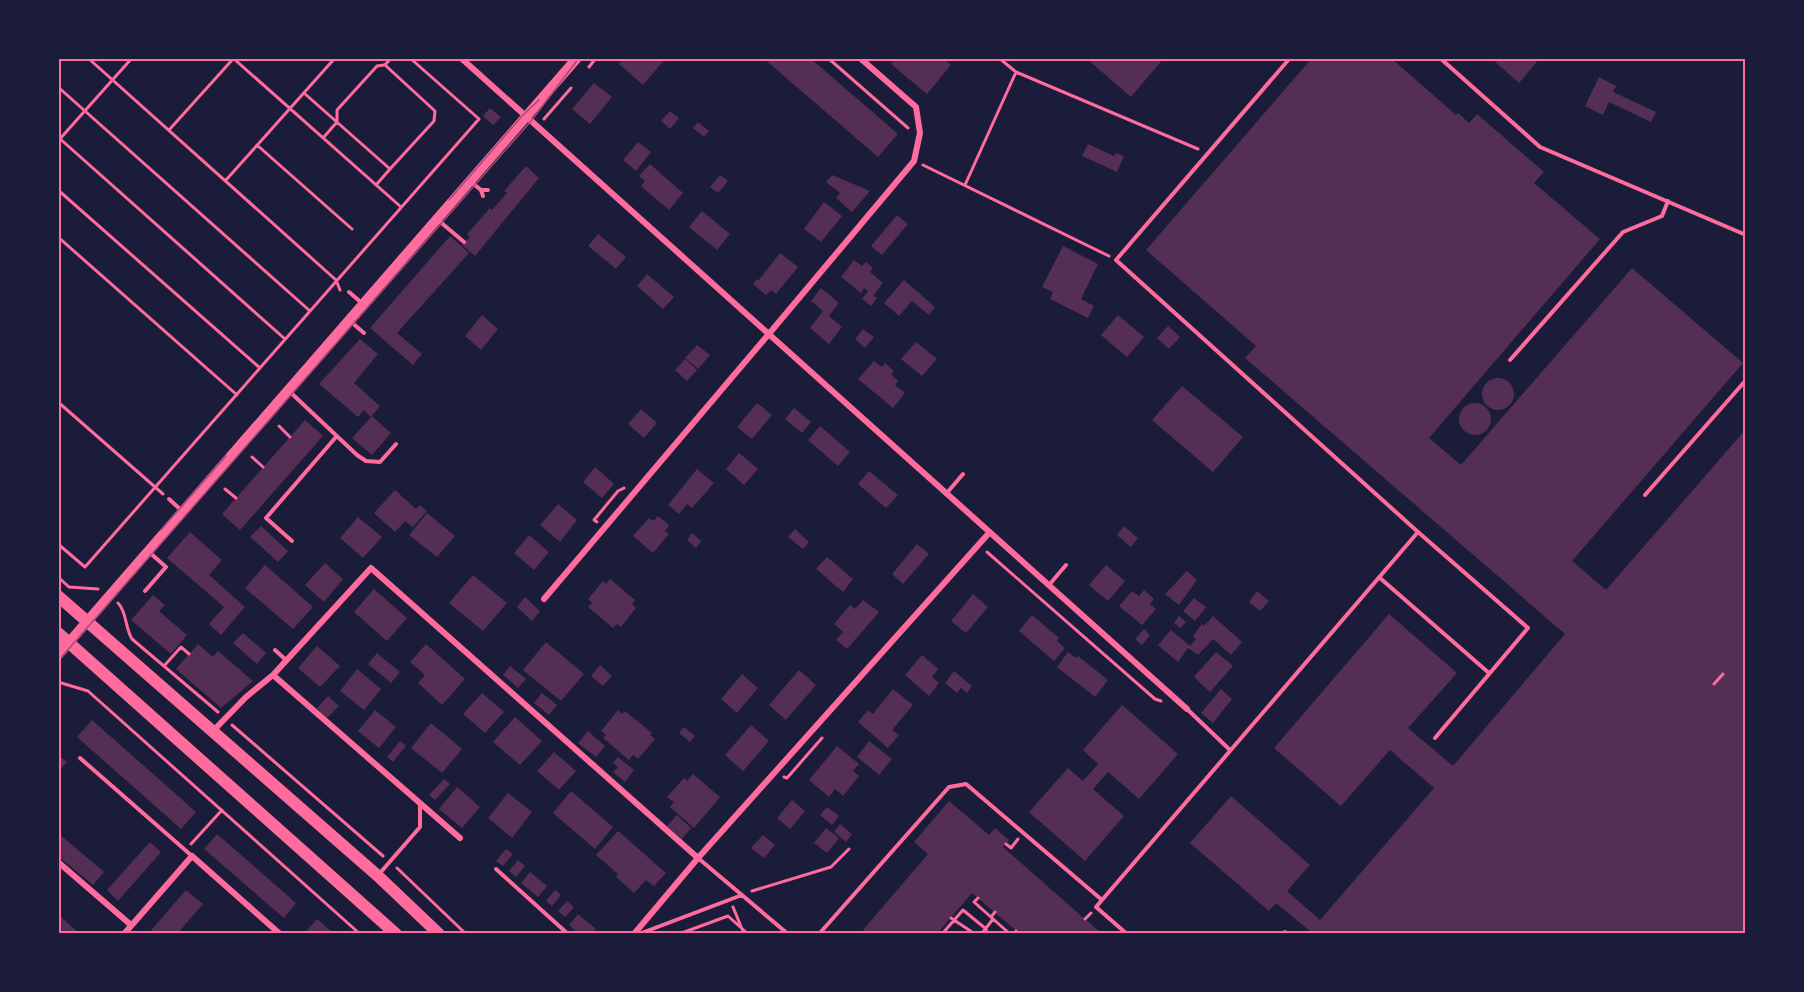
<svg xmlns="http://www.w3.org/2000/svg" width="1804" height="992" viewBox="0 0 1804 992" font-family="'Roboto Condensed',sans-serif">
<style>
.building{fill:#542f53}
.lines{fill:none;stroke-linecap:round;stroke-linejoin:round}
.path{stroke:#ff6b9d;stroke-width:3}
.service{stroke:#ff6b9d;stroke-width:4}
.minor{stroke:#ff6b9d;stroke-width:6}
.tertiary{stroke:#ff6b9d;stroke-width:10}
.secondary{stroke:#ff6b9d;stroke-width:12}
.tram{stroke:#a44b75;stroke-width:1.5}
.neatline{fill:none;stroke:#ff6b9d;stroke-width:2}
</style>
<rect width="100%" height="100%" fill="#1b1b3a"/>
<path class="building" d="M624,58H666L643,85L619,64Z
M763,58H810L898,134L878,157Z
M896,58H943L951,65L927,94L891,64Z
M1086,58H1164L1131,97Z
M1312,58H1391L1456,115L1458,113L1469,123L1477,114L1544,172L1534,183L1600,239L1429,438L1461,465L1632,268L1743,363L1572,561L1606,590L1746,429V934H1308L1310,931L1276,903L1269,911L1190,843L1231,796L1310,865L1287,891L1320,920L1434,788L1390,750L1341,806L1274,748L1389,614L1457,673L1408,728L1453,766L1565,634L1245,358L1256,346L1146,250Z
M1491,58H1540L1519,83Z
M1599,77L1616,86L1613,92L1656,112L1651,122L1609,102L1603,115L1585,106Z
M594,83L612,97L590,124L572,109Z
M490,108L501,117L493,125L483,116Z
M670,111L679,118L670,129L661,121Z
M698,122L709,131L704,137L693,128Z
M638,142L651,152L636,171L623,160Z
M1088,144L1114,156L1116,153L1124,156L1117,172L1082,156Z
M650,164L683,193L669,210L641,186L645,181L639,176Z
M526,166L539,178L475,256L462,245L470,237L467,234L490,208L492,210L499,202L507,193L504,191Z
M720,175L728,181L718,193L710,187Z
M832,175L870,191L852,212L836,198L840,193L826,182Z
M824,202L842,216L821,242L804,229Z
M702,211L730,234L717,250L689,227Z
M897,215L908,224L882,255L871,246Z
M598,234L626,257L616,269L588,246Z
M450,236L469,253L397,333L422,354L413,365L370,328Z
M1063,246L1098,264L1081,299L1094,306L1088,318L1050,299L1053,292L1042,287Z
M780,253L798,267L776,294L771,290L766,295L753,284L757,279L758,281Z
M854,260L862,266L866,262L873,268L870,272L883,283L873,296L877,298L871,306L862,299L868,291L864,288L861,293L841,277Z
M647,274L674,297L663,309L637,286Z
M904,280L935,307L929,315L912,301L899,316L884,303Z
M821,288L839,303L829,316L842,327L829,344L810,328L823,311L811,301Z
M482,315L498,329L481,350L465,336Z
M1118,315L1144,337L1127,357L1101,335Z
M1168,326L1180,337L1169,349L1157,338Z
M863,329L874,337L865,348L855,339Z
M360,339L378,354L354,383L380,406L371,417L364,410L358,417L319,384Z
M916,342L937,359L922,376L901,359Z
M697,345L710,355L698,369L685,358Z
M685,359L697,370L687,381L675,370Z
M874,361L882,367L885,363L894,371L891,374L898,381L895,385L905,393L893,408L858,379Z
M1482 394a16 16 0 1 1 32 0a16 16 0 1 1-32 0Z
M1182,386L1243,437L1213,472L1152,420Z
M757,403L772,415L752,439L737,427Z
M1459 419a16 16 0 1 1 32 0a16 16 0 1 1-32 0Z
M794,408L811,422L802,433L785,419Z
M641,409L657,423L644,438L628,424Z
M372,416L391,433L372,455L352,438Z
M305,420L323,436L240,530L222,514Z
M820,426L850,452L838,466L808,440Z
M739,453L758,469L744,485L726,469Z
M595,467L614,484L602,498L583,482Z
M697,469L714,483L692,508L687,504L679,514L668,505Z
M869,471L898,495L886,508L858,484Z
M395,490L416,509L420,505L427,511L413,527L405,521L395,532L374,513Z
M558,504L577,520L560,542L540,525Z
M427,513L455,536L437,557L409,535Z
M658,516L669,525L665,531L669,534L653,553L633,536L649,518L653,521Z
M358,517L382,537L363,558L340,538Z
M261,526L288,551L278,562L250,537Z
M1124,526L1138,538L1131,547L1117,535Z
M795,529L809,542L803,549L788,537Z
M190,532L222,560L209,575L245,607L221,635L209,624L224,607L167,558Z
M692,533L701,541L696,548L687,540Z
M529,535L549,552L534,570L514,553Z
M917,544L929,554L903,584L892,574Z
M827,557L853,579L843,592L816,569Z
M325,563L343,579L324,602L305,585Z
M265,565L313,607L293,629L245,588Z
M1106,565L1125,581L1108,601L1089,585Z
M1187,571L1197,580L1179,605L1165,594Z
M473,575L507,603L483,631L449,603Z
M610,579L635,600L632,604L636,608L621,627L617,624L613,628L588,607L592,603L588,599L603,581L606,584Z
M374,589L407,618L387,641L354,612Z
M1144,590L1154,599L1150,604L1156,609L1142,625L1119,606L1132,591L1139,596Z
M1257,591L1269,601L1260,611L1249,602Z
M973,594L988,607L966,633L951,621Z
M153,595L165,605L159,611L187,635L171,654L131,620Z
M525,597L540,611L532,621L517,607Z
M1194,598L1206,607L1195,621L1183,611Z
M863,600L879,612L847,649L836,640L843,632L834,624L850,605L855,609Z
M1032,615L1059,638L1057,641L1065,648L1054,661L1019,631Z
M1179,616L1186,622L1180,628L1174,623Z
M1213,616L1242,642L1231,655L1213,639L1198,655L1188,648L1178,662L1158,645L1171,630L1190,646L1196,639L1193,636L1202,624L1204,626Z
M1144,629L1150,635L1142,645L1135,639Z
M243,633L266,653L257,664L233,643Z
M546,642L584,674L561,701L523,670Z
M198,644L213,657L218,651L253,681L221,708L176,669Z
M426,644L465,679L442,705L418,683L425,675L410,662Z
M317,646L340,666L320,687L298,668Z
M1068,652L1076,658L1078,656L1108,680L1095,697L1057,667Z
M1216,652L1233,666L1210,692L1194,677Z
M377,653L400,672L391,683L368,664Z
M922,655L938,669L932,677L939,683L929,696L905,675Z
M600,665L612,676L603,686L591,676Z
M510,666L526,679L518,688L503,675Z
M357,669L381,689L364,710L340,691Z
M799,670L816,685L786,720L769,705Z
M954,671L972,686L967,693L961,688L957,693L945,683Z
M742,674L758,688L737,713L721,699Z
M893,689L913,705L892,730L899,735L888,748L858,722L868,710L873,714Z
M1221,689L1232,699L1213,723L1201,713Z
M482,693L504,712L485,733L463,714Z
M542,693L557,705L549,715L534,703Z
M328,696L339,706L327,718L317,708Z
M1122,705L1178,754L1139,799L1108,772L1093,789L1124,816L1085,861L1029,812L1068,768L1083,781L1098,764L1083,750Z
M375,710L396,727L379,748L358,731Z
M618,710L622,714L625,711L652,733L650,735L655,739L638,759L633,755L629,760L603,738L606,735L601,731Z
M515,717L542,741L520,765L493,742Z
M92,720L196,812L181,829L77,737Z
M431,723L462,749L442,773L411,748Z
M751,725L769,741L743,771L725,755Z
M684,727L695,736L690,742L679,733Z
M588,731L605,746L596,757L578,743Z
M400,741L406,746L393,762L387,757Z
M869,741L892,759L879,775L857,757Z
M837,746L859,764L853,771L859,776L843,796L835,789L829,797L809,780Z
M554,752L576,771L559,790L537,771Z
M58,755L67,762L58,772Z
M618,757L634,770L625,782L613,772L618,767L613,763Z
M693,774L720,797L694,828L670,807L674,802L667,797L684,778L687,781Z
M444,779L450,784L435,800L429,795Z
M457,787L480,807L462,828L439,809Z
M571,791L613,827L595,849L553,813Z
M508,793L532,812L512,838L488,818Z
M792,800L805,811L790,829L777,818Z
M949,801L989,835L995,828L1009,840L1003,847L1102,934H1020L972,893L937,934H868L863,930L928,854L914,842Z
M827,807L839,816L832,825L820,815Z
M677,815L691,828L682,839L667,826Z
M840,824L852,834L846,842L834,832Z
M826,828L839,838L827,853L814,843Z
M618,831L666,873L654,886L646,880L634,893L616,877L618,874L596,855Z
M58,833L104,872L93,885L58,856Z
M217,834L296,903L284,918L204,849Z
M763,835L775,845L764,858L751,848Z
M150,842L161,852L118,901L107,890Z
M506,849L513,854L503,866L496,861Z
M518,860L525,866L516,877L509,871Z
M530,872L547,886L538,897L521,883Z
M186,890L203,904L177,934H148Z
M555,890L561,895L552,906L546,901Z
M567,901L574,907L565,917L558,911Z
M578,914L596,929L592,934H579L569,925Z
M61,917L80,934H61L58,932V920Z
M317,919L334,934H304Z"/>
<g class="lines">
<path class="path" d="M88,58L336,280L340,290
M233,58L401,207
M828,58L908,128
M999,58L1016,72L1198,149
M589,67L596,58
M58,87L310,311
M304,93L390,169L434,121L435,111L385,65L391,58
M544,119L571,88
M169,130L233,59
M58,137L285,339
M323,138L337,122V110L377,66L384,65
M58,141L132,58
M257,145L352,229
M923,165L1109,256
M226,180L335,58
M376,185L390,169
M965,185L1016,72
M58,190L260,368
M58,237L237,395
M58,402L163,494
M279,426L290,437
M252,457L263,467
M225,489L236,498
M597,522L594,520L618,491L624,488
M58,544L85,567L479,119L410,58
M987,552L1155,699L1161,701
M58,577L69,587L98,589
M118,603C127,612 125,628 132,639L218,712
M164,666L181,647L189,654
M58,682L88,691L360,934
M1714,684L1723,674
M232,725L383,856
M784,777L787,778L822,738
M191,844L222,810
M1006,844L1011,848L1018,839
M397,868L466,934
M752,891L831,867L849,849
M978,898L974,902L1010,934
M733,907L744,934
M991,917L995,912
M951,918L975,934
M1085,919L1091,913
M679,934L728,916L748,934
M942,934L963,910L986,929L987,934
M977,934L983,932L993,919
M1014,934L1016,931"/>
<path class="service" d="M1290,58L1116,260L1418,532
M1440,58L1540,147L1746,235
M470,181L481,190L483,196
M481,190H488
M438,220L464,242
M349,292L363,304
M350,321L364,333
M1510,360L1623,232L1662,216L1668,201
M289,391L357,455L366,461L380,462L396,444
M946,494L963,474
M1645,495L1746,380
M169,499L182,511
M292,541L266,518L336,437
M1380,578L1489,673
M1049,585L1066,565
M145,591L166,567L149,552
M275,650L286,660
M1187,709L1230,750
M80,758L192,856
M698,858L788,934
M496,869L568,934
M380,873L420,827V803
M639,934L742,895
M819,934L949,787L966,784L1102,900
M1127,934L1096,907L1418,532L1528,628L1435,738
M1283,934L1285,932"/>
<path class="minor" d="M461,58L1187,709
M544,599L768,335L914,161L920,133L916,107L860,58
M273,675L460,838
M213,731L246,697L273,675L371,568L698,858
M58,862L131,925
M124,934L192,856L280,934
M634,934L698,858L989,533"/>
<path class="tertiary" d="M58,655L577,58"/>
<path class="secondary" d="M58,596L378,876L439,934
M58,633L396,934"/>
<path class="tram" d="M449,200L523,115L539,100
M161,530L226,456
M58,661L531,121L579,58"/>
</g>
<rect width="1804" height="992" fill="none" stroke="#1b1b3a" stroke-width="120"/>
<rect x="60" y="60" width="1684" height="872" class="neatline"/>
</svg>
